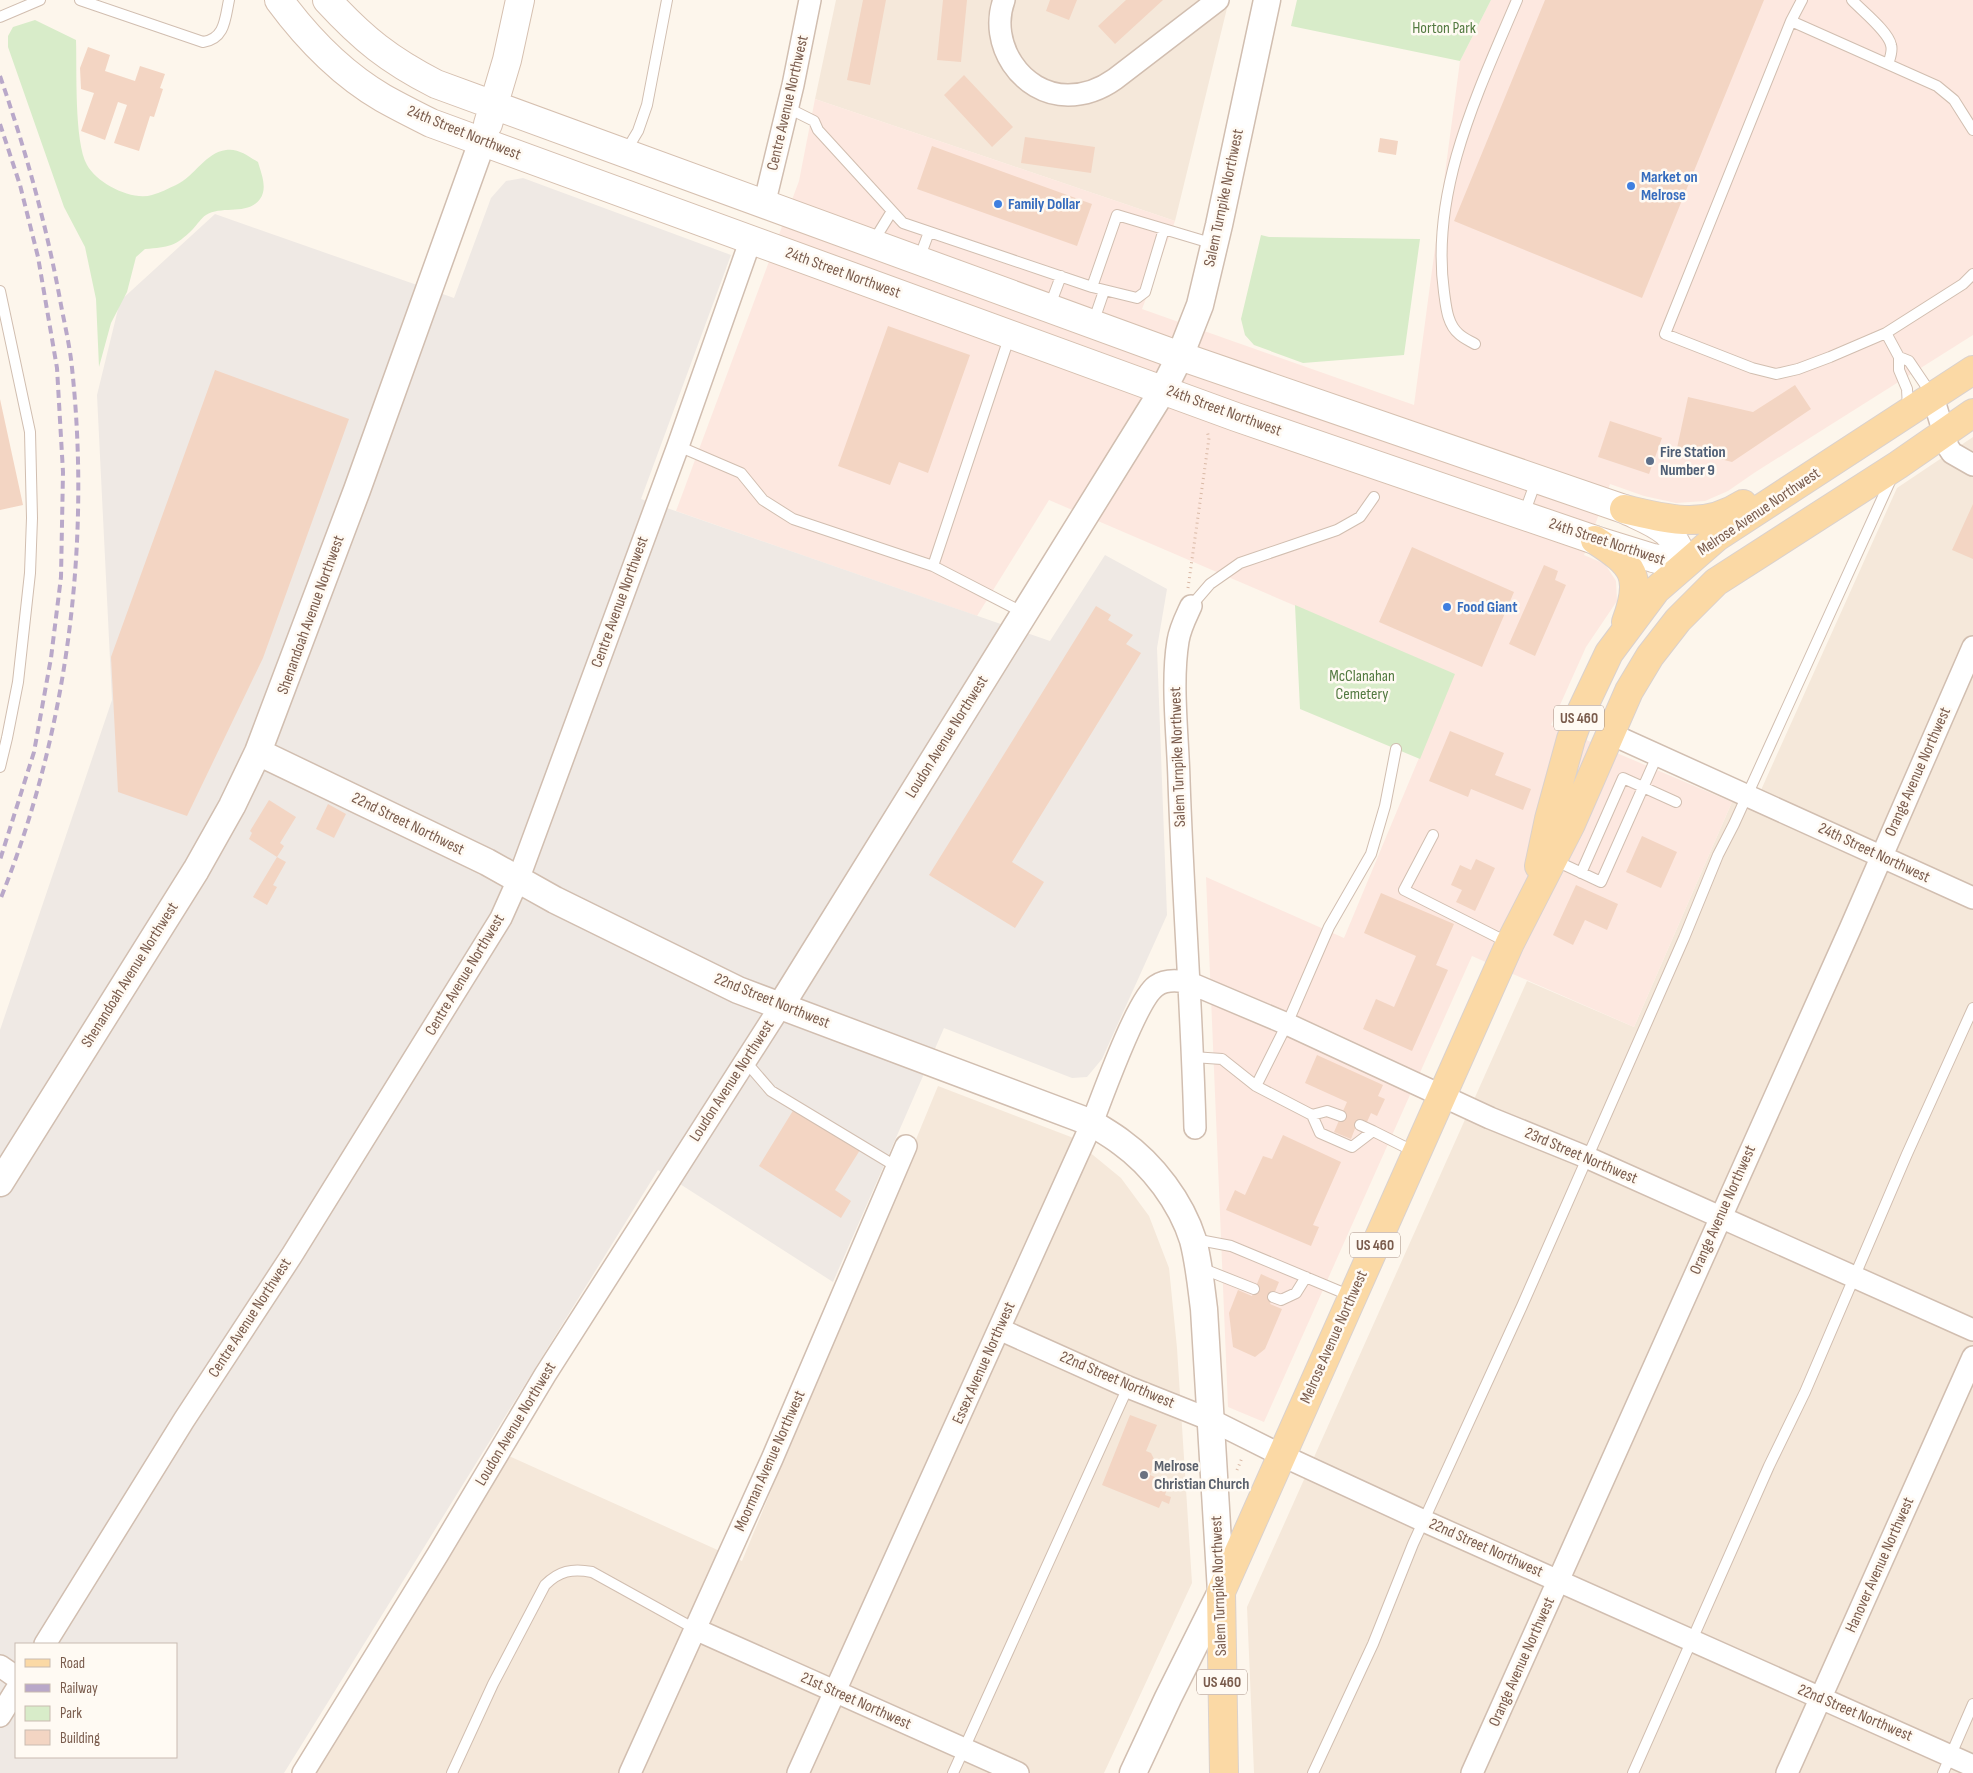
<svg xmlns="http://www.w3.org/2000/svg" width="1973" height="1773" viewBox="0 0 1973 1773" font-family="'Sofia Sans Condensed',sans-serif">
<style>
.residential{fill:#f5e8da}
.commercial{fill:#fde8e0}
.industrial{fill:#efe9e4;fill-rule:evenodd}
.green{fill:#d8ecc9}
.building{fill:#f3d5c3}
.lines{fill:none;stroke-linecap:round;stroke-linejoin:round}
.service-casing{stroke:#d1beb0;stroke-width:12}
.minor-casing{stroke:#d1beb0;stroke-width:24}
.tertiary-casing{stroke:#d1beb0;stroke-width:29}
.secondary-casing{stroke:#d6c0b0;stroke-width:30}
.primary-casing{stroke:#dad1cd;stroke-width:30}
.path{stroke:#d9b8a5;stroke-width:3;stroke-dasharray:1 4;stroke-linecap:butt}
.service{stroke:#fff;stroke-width:10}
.minor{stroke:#fff;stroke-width:21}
.tertiary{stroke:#fff;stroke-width:26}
.secondary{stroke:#fff;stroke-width:28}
.primary{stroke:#fbd9a5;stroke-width:28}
.rail{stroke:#b9a8c9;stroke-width:4;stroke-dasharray:8 5;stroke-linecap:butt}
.shop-dot{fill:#3f7fe0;stroke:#fffaf3;stroke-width:2}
.service-dot{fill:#5c6f8a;stroke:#fffaf3;stroke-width:2}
.worship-dot{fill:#6b7280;stroke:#fffaf3;stroke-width:2}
.labels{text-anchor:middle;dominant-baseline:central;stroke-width:5;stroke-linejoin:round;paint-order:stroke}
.shield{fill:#fffaf3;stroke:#a28b7f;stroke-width:1}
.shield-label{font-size:15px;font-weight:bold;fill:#7a5c4d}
.park-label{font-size:16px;fill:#537a41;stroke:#fffaf3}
.street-label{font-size:16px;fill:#7a5c4d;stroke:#fffaf3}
.shop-label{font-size:16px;font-weight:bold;fill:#366cbe;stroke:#fffaf3;text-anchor:start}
.service-label{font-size:16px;font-weight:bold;fill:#4e5e75;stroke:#fffaf3;text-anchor:start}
.worship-label{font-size:16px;font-weight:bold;fill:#5b616d;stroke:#fffaf3;text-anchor:start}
</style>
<rect width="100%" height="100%" fill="#fdf6ec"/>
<path class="residential" d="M836,0H1229L1175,221L815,99Z
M1973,437V1773H1254L1247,1607L1527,981L1634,1027L1732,802L1752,810L1897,488Z
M938,1086L1071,1137L1121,1178L1149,1216L1169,1268L1177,1348L1192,1583L1104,1773H315L509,1456L742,1561Z"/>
<path class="commercial" d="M1491,0H1973V335L1754,473L1728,491L1705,501L1676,503L1644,496L1610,484L1584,555L1605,564L1616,581L1617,601L1586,647L1551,725L1732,802L1634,1027L1472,956L1264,1422L1228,1407L1206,877L1344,938L1454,674L1049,500L977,616L676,511L799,181L815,99L1175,221L1142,309L1414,405L1460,61Z"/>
<path class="industrial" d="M523,178L731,255L641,499L1050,641L1105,555L1167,589L1157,648L1167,915L1102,1059L1087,1077L1072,1078L944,1028L833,1282L658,1170L284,1773H0V1030L112,700L97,395L120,301L215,214L454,298L491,198L506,181ZM16,1644H176V1757H16Z"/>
<path class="green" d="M1297,0H1491L1460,61L1291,26Z
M35,20L76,40C77,68 74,142 87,165C97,183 131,201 152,195C160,193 169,188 176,185C194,177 206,152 226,150C238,148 248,156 258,162C261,173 268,188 260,199C248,216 222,205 206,215C201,218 197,225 193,229C175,247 169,247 145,249L136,257L127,292L111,323L99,367L96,299L85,247L64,207L8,47V36L13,27Z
M1261,235L1269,237L1420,239L1404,355L1303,363L1254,345L1245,335L1241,319Z
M1295,605L1455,674L1420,759L1300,709Z"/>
<path class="building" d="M863,0H886L870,85L847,80Z
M943,0H967L961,62L937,60Z
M1050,0H1077L1069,20L1046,11Z
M1126,0H1163L1115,44L1098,26Z
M1545,0H1764L1642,298L1454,221Z
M88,47L110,55L105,71L135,81L140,66L165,74L160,88L163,89L154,117L150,116L139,151L114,143L127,105L118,102L105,140L81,131L94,93L81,89L80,68Z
M964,75L1013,127L992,147L944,95Z
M1025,137L1095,147L1091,173L1021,163Z
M1380,138L1398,141L1396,155L1378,152Z
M932,146L1092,204L1077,246L917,189Z
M888,326L970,355L928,473L899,462L890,485L838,466Z
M215,370L349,419L263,658L187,816L118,792L111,657Z
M1795,385L1811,409L1732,462L1677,448L1688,397L1753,412Z
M0,399L23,505L0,510Z
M1610,421L1662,438L1649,474L1598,457Z
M1973,504V559L1952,550Z
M1412,547L1514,592L1482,667L1379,622Z
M1544,565L1558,571L1555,580L1566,585L1535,656L1509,644Z
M1096,606L1111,615L1108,620L1133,635L1126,644L1141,653L1012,862L1044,882L1015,928L929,875Z
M1450,731L1504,753L1495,775L1531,789L1523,810L1471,789L1468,797L1429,781Z
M269,800L296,817L280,843L284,846L277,857L286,862L273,885L277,887L267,905L253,897L277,857L249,839L252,833L250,831Z
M328,804L346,814L334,838L316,829Z
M1642,836L1677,852L1661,888L1626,872Z
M1476,859L1495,868L1475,911L1456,902L1462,890L1451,885L1460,865L1471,870Z
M1576,885L1618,904L1607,930L1585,920L1573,945L1553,935Z
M1381,893L1454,924L1436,965L1448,970L1412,1051L1363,1029L1376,999L1394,1007L1416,956L1364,933Z
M1317,1055L1383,1085L1378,1096L1385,1099L1377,1116L1371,1113L1367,1122L1356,1126L1351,1139L1334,1132L1347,1102L1305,1083Z
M794,1109L860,1150L835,1190L851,1201L841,1218L759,1166Z
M1283,1135L1341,1162L1313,1225L1319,1227L1311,1246L1226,1210L1235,1190L1245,1195L1263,1156L1272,1159Z
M1261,1274L1279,1282L1270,1304L1282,1309L1265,1349L1255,1357L1233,1347L1229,1313L1238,1290L1252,1296Z
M1130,1415L1157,1425L1146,1451L1151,1453L1155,1461L1150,1475L1169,1483L1165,1495L1171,1497L1169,1504L1162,1501L1159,1508L1102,1485Z"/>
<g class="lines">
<g class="service-casing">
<path id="service" d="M80,0L203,42C225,39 225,19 229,0
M1852,0C1862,11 1888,31 1891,45C1893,51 1890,58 1888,64
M0,17L40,0
M1791,21L1802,0
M788,108L814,121L818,130L903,223L1092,287
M626,151L638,131L647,105L667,0
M1164,229L1145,292L1137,298L1092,287L1117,215L1214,244
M873,242L892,211
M919,259L929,232
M0,291L30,432L32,518L30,573L18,682L7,738L0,767
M1049,308L1061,276
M1093,323L1104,291
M1886,333L1830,357L1798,369L1776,374L1752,368L1665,334L1791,21L1937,86L1954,100L1973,130
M1010,335L933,566L1024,613
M1475,344C1470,341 1463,338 1459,334C1447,324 1446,306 1444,292C1430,190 1478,92 1517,0
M1899,357L1909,361L1932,395
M1908,408L1907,389L1899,370V357L1886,333L1963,284L1973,274
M678,446L741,473L763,500L793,519L933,566
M1524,514L1536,481
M1191,606L1210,584L1240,563L1337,530L1360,517L1374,497
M1433,835L1404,890L1509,943
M1554,860L1601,882L1657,756
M1581,873L1623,778L1676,802
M1193,1057L1222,1059L1256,1086L1312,1115L1320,1133L1352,1147L1373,1131L1415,1152
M746,1062L771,1091L897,1167
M1256,1086L1287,1024L1329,927L1371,854L1385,806L1396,749
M1312,1115L1327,1111L1341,1116
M1360,1125L1373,1131
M1194,1239L1231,1246L1351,1296
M1201,1268L1254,1289
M1273,1297L1281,1300L1296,1293L1306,1277
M452,1773L493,1684L545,1585C559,1571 572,1568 592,1572L695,1629
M953,1773L1128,1387
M1313,1773L1373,1644L1413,1544L1522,1306L1684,938L1718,855L1734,824L1892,477
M1633,1773L1769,1466L1805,1392L1907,1154L1973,1008
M1943,1773L1973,1704"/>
</g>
<g class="minor-casing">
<path id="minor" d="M1004,0C988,43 1021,95 1068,95C1085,95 1101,89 1115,79L1218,0
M764,205L793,85L810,0
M1933,397L1948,447L1952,453L1973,465
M1191,606C1186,617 1180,628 1178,641C1171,684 1178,737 1179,781C1183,897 1192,1012 1195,1128
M1611,734L1973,898
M999,1329L1128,1387L1211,1420L1281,1455L1424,1521L1973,1766
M695,1629L1018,1773
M45,1644L184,1420L292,1255L501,918L518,880L678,446L751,239
M0,1666L16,1677
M0,1716L16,1690
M303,1773L438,1554L545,1375L780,1007
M630,1773L772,1459L906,1146
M798,1773L1092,1123C1102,1097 1137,999 1156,986C1166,979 1178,980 1190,983L1287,1024L1490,1118L1586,1157L1973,1330
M1472,1773L1850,929L1973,647
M1787,1773L1973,1357"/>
</g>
<g class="tertiary-casing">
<path id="tertiary" d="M258,752L487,862L555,900L738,990L1092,1123C1101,1129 1112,1135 1121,1142C1153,1165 1181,1202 1193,1240C1199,1263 1201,1286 1204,1309L1221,1592L1168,1698L1133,1773
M780,1007L1163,390L1180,356L1200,305L1219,225L1267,0
M0,1183L196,870L232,806L258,752L357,490L482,142"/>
</g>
<g class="secondary-casing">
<path id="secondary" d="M279,0C307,38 342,74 383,98C399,107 415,115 431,123L1236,417L1595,540L1653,558L1683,565C1678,529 1653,523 1624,509L1180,356L436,84C389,60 363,39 327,0
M488,124L507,60L520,0"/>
</g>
<g class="primary-casing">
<path id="primary" d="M1624,509C1668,519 1703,530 1743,504
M1595,540C1634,565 1643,576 1626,622
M1539,866L1549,819L1571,739L1581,712L1609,653L1656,590L1717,537L1973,370
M1224,1773L1221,1592L1510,943L1571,824L1629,691L1650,656L1678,620L1716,582L1898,465L1973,413"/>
</g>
<path class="path" d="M1188,588L1209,438L1207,431
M1237,1470L1242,1458"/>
<use href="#service" class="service"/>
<use href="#minor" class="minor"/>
<use href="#tertiary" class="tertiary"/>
<use href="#secondary" class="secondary"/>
<use href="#primary" class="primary"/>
<path class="rail" d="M0,76C26,151 47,227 61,305C65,326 70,347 72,368C91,545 67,735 0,900
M0,124L20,185L38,257L57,368L63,472L61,577L51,658L34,752L0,860"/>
</g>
<g class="shop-dot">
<circle cx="1631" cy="186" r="5"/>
<circle cx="998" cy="204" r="5"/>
<circle cx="1447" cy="607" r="5"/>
</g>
<circle class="service-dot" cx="1650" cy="461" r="5"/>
<circle class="worship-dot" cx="1144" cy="1475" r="5"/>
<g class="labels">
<g class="shield">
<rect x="1554" y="705.5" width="50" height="25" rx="4"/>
<rect x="1350" y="1232.5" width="50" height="25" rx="4"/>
<rect x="1197" y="1669.5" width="50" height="25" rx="4"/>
</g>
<g class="shield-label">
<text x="1579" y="718">US 460</text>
<text x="1375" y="1245">US 460</text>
<text x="1222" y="1682">US 460</text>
</g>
<g class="park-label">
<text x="1444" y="28">Horton Park</text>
<text x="1362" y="676">McClanahan<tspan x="1362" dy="18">Cemetery</tspan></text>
</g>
<g class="street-label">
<text transform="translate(788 103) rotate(-77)">Centre Avenue Northwest</text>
<text transform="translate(464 133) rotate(22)">24th Street Northwest</text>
<text transform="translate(1224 198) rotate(-78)">Salem Turnpike Northwest</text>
<text transform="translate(843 273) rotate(20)">24th Street Northwest</text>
<text transform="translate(1224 411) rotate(20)">24th Street Northwest</text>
<text transform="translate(1759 512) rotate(-34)">Melrose Avenue Northwest</text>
<text transform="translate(1607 542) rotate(18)">24th Street Northwest</text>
<text transform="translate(620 602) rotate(-70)">Centre Avenue Northwest</text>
<text transform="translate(311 615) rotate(-70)">Shenandoah Avenue Northwest</text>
<text transform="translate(947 737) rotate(-58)">Loudon Avenue Northwest</text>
<text transform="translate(1178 757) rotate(-92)">Salem Turnpike Northwest</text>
<text transform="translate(1918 772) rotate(-66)">Orange Avenue Northwest</text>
<text transform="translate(408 824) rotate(26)">22nd Street Northwest</text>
<text transform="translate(1874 853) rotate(25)">24th Street Northwest</text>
<text transform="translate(130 975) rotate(-58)">Shenandoah Avenue Northwest</text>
<text transform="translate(465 975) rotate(-59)">Centre Avenue Northwest</text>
<text transform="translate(772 1001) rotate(22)">22nd Street Northwest</text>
<text transform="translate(732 1081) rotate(-57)">Loudon Avenue Northwest</text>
<text transform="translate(1581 1156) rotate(23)">23rd Street Northwest</text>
<text transform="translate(1723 1210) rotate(-66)">Orange Avenue Northwest</text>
<text transform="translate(250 1318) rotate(-57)">Centre Avenue Northwest</text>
<text transform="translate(1334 1337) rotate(-66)">Melrose Avenue Northwest</text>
<text transform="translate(984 1363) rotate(-66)">Essex Avenue Northwest</text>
<text transform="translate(1117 1380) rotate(23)">22nd Street Northwest</text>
<text transform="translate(516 1424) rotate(-59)">Loudon Avenue Northwest</text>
<text transform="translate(770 1461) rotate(-66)">Moorman Avenue Northwest</text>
<text transform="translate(1486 1548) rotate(24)">22nd Street Northwest</text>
<text transform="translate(1880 1565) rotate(-66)">Hanover Avenue Northwest</text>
<text transform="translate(1219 1586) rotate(-92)">Salem Turnpike Northwest</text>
<text transform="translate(1522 1662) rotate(-66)">Orange Avenue Northwest</text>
<text transform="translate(856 1701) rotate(24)">21st Street Northwest</text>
<text transform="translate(1855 1713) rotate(23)">22nd Street Northwest</text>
</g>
<g class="shop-label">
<text x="1641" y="177">Market on<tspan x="1641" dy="18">Melrose</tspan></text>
<text x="1008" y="204">Family Dollar</text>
<text x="1457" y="607">Food Giant</text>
</g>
<g class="service-label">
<text x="1660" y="452">Fire Station<tspan x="1660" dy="18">Number 9</tspan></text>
</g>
<g class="worship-label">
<text x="1154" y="1466">Melrose<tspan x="1154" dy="18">Christian Church</tspan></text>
</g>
</g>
<rect x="15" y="1643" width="162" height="115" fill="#fffaf3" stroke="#cabbb1"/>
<rect x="25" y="1659" width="25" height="8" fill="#fbd9a5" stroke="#cabbb1"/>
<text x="60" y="1668" font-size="15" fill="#7a5c4d">Road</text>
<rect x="25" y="1684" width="25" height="8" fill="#b9a8c9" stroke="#cabbb1"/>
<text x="60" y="1693" font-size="15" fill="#7a5c4d">Railway</text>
<rect x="25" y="1706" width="25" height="15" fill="#d8ecc9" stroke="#cabbb1"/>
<text x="60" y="1718" font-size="15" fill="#7a5c4d">Park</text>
<rect x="25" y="1730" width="25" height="15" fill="#f3d5c3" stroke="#cabbb1"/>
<text x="60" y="1743" font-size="15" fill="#7a5c4d">Building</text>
</svg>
